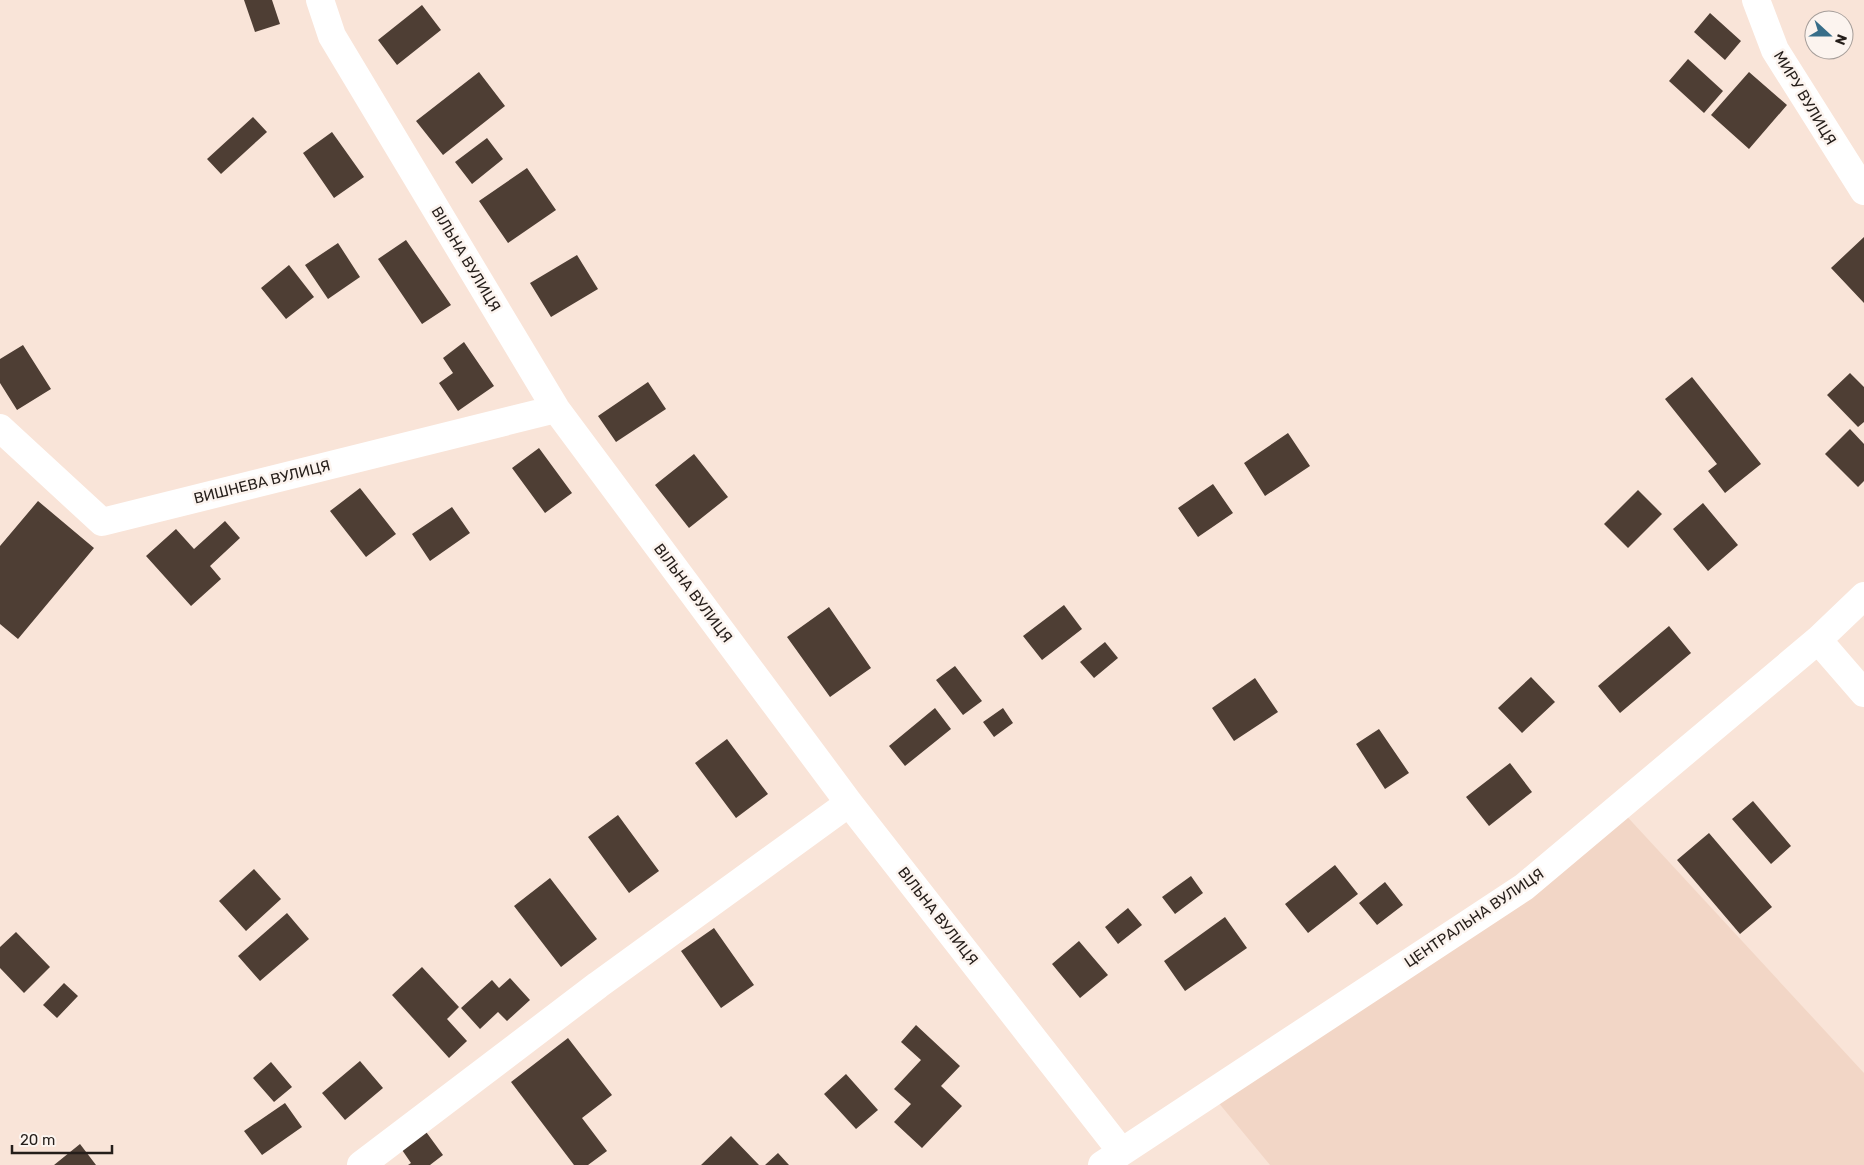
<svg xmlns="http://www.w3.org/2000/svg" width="1864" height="1165" viewBox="0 0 1864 1165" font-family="Rubik,sans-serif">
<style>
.built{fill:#f2d6c6}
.building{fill:#4e3e34}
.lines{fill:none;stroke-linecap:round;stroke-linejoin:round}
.street{stroke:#fff;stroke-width:28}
.labels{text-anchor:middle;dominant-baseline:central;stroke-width:5;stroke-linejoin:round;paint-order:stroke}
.street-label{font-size:15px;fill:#251e1a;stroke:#fcf4ef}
</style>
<rect width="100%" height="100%" fill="#f9e4d8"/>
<path class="built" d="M1621,810L1864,1073V1165H1270L1208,1090Z"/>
<path class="building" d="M244,0H272L280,24L255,32Z
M422,5L441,30L397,65L378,40Z
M1710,13L1741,41L1725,60L1694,32Z
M1688,59L1723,91L1704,113L1669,81Z
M479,72L505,106L443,155L416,121Z
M1749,72L1787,105L1749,149L1711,115Z
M253,117L267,132L221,174L207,159Z
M332,132L364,177L334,198L303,153Z
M487,138L503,159L472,184L455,162Z
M527,168L556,210L508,243L479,201Z
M1864,237V303L1831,268Z
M406,240L451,305L422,324L378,259Z
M338,243L360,277L328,299L305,265Z
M577,255L598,289L551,317L530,283Z
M289,265L314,297L286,319L261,288Z
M464,342L494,386L458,411L439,383L453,373L443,358Z
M23,345L51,389L17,410L0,383V359Z
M1850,373L1864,387V422L1858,427L1827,395Z
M1692,377L1761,464L1725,493L1708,471L1717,464L1665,399Z
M648,382L666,409L616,442L598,416Z
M1850,429L1864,444V481L1858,487L1825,454Z
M1288,433L1310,466L1265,496L1244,463Z
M539,448L572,493L545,513L512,468Z
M694,454L728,497L689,528L655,485Z
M1213,484L1233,513L1198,537L1178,508Z
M360,488L396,534L366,557L330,511Z
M1638,490L1662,514L1628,548L1604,524Z
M38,501L94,548L18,639L0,624V546Z
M1703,503L1738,545L1708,571L1673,529Z
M452,507L470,533L430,561L412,534Z
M225,521L240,538L210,566L221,579L191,606L146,556L176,529L194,549Z
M1064,605L1082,629L1042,660L1023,636Z
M829,607L871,668L830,697L787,637Z
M1669,626L1691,653L1620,713L1598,686Z
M1105,642L1118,658L1094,678L1080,662Z
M955,666L982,701L963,715L936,680Z
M1531,677L1555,702L1522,733L1498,708Z
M1255,678L1278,712L1234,741L1212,708Z
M935,708L951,729L905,766L889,746Z
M1003,708L1013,723L994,737L983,722Z
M1379,729L1409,773L1385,789L1356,744Z
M727,739L768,794L736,818L695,763Z
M1510,763L1532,792L1489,826L1466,797Z
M1753,801L1791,846L1771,864L1732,819Z
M618,815L659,871L629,893L588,837Z
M1709,833L1772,907L1740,934L1677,860Z
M1335,865L1358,894L1308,933L1285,904Z
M254,869L281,899L246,931L219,901Z
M1191,876L1203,893L1175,914L1162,897Z
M550,878L597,939L561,967L514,906Z
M1385,882L1403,905L1377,925L1359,903Z
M1128,908L1142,925L1118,944L1105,927Z
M287,913L309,939L260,981L238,956Z
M1225,917L1247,948L1185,991L1164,961Z
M714,928L754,985L721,1008L681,951Z
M16,932L50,967L24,993L0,968V947Z
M1079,941L1108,975L1080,998L1052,964Z
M422,967L459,1007L447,1019L467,1041L449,1058L392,995Z
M510,978L530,1000L507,1021L498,1012L480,1029L461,1008L492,980L499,988Z
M64,983L78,996L57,1018L43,1005Z
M916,1025L960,1066L941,1086L962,1106L922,1148L894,1122L911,1104L894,1089L921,1060L901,1042Z
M568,1038L612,1095L582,1118L607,1151L588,1165H574L511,1082Z
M360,1061L383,1088L345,1120L322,1093Z
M271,1062L292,1087L274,1102L253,1078Z
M846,1074L878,1110L856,1129L824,1094Z
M285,1103L302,1127L262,1155L244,1131Z
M424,1129L443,1155L430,1165H408L411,1163L400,1147Z
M731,1136L759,1165H701Z
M80,1144L96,1165H54Z
M778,1153L789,1165H765Z"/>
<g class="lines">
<path class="street" d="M320,0L332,36L556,409L849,803L1121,1151
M1756,0L1775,50L1864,191
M0,428L102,522L556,409
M1818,640L1864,693
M361,1165L598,985L849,803
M1102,1165L1524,887L1818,640L1864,596"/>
</g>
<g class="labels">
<g class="street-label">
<text transform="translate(1805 98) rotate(59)">МИРУ ВУЛИЦЯ</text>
<text transform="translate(466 259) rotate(59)">ВІЛЬНА ВУЛИЦЯ</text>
<text transform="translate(262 482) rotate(-14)">ВИШНЕВА ВУЛИЦЯ</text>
<text transform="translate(693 593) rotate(53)">ВІЛЬНА ВУЛИЦЯ</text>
<text transform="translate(938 916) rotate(52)">ВІЛЬНА ВУЛИЦЯ</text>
<text transform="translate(1474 918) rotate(-34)">ЦЕНТРАЛЬНА ВУЛИЦЯ</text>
</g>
</g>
<g transform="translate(1829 35) rotate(111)"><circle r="24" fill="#fcf4ef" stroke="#a69e9a"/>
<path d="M0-4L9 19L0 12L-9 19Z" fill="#386e89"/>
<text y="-8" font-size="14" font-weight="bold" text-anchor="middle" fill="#251e1a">N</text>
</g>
<path d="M12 1145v8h100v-8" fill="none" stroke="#251e1a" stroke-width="2.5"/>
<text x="20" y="1145" font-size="15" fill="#251e1a" stroke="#fcf4ef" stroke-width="4" paint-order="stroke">20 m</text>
</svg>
